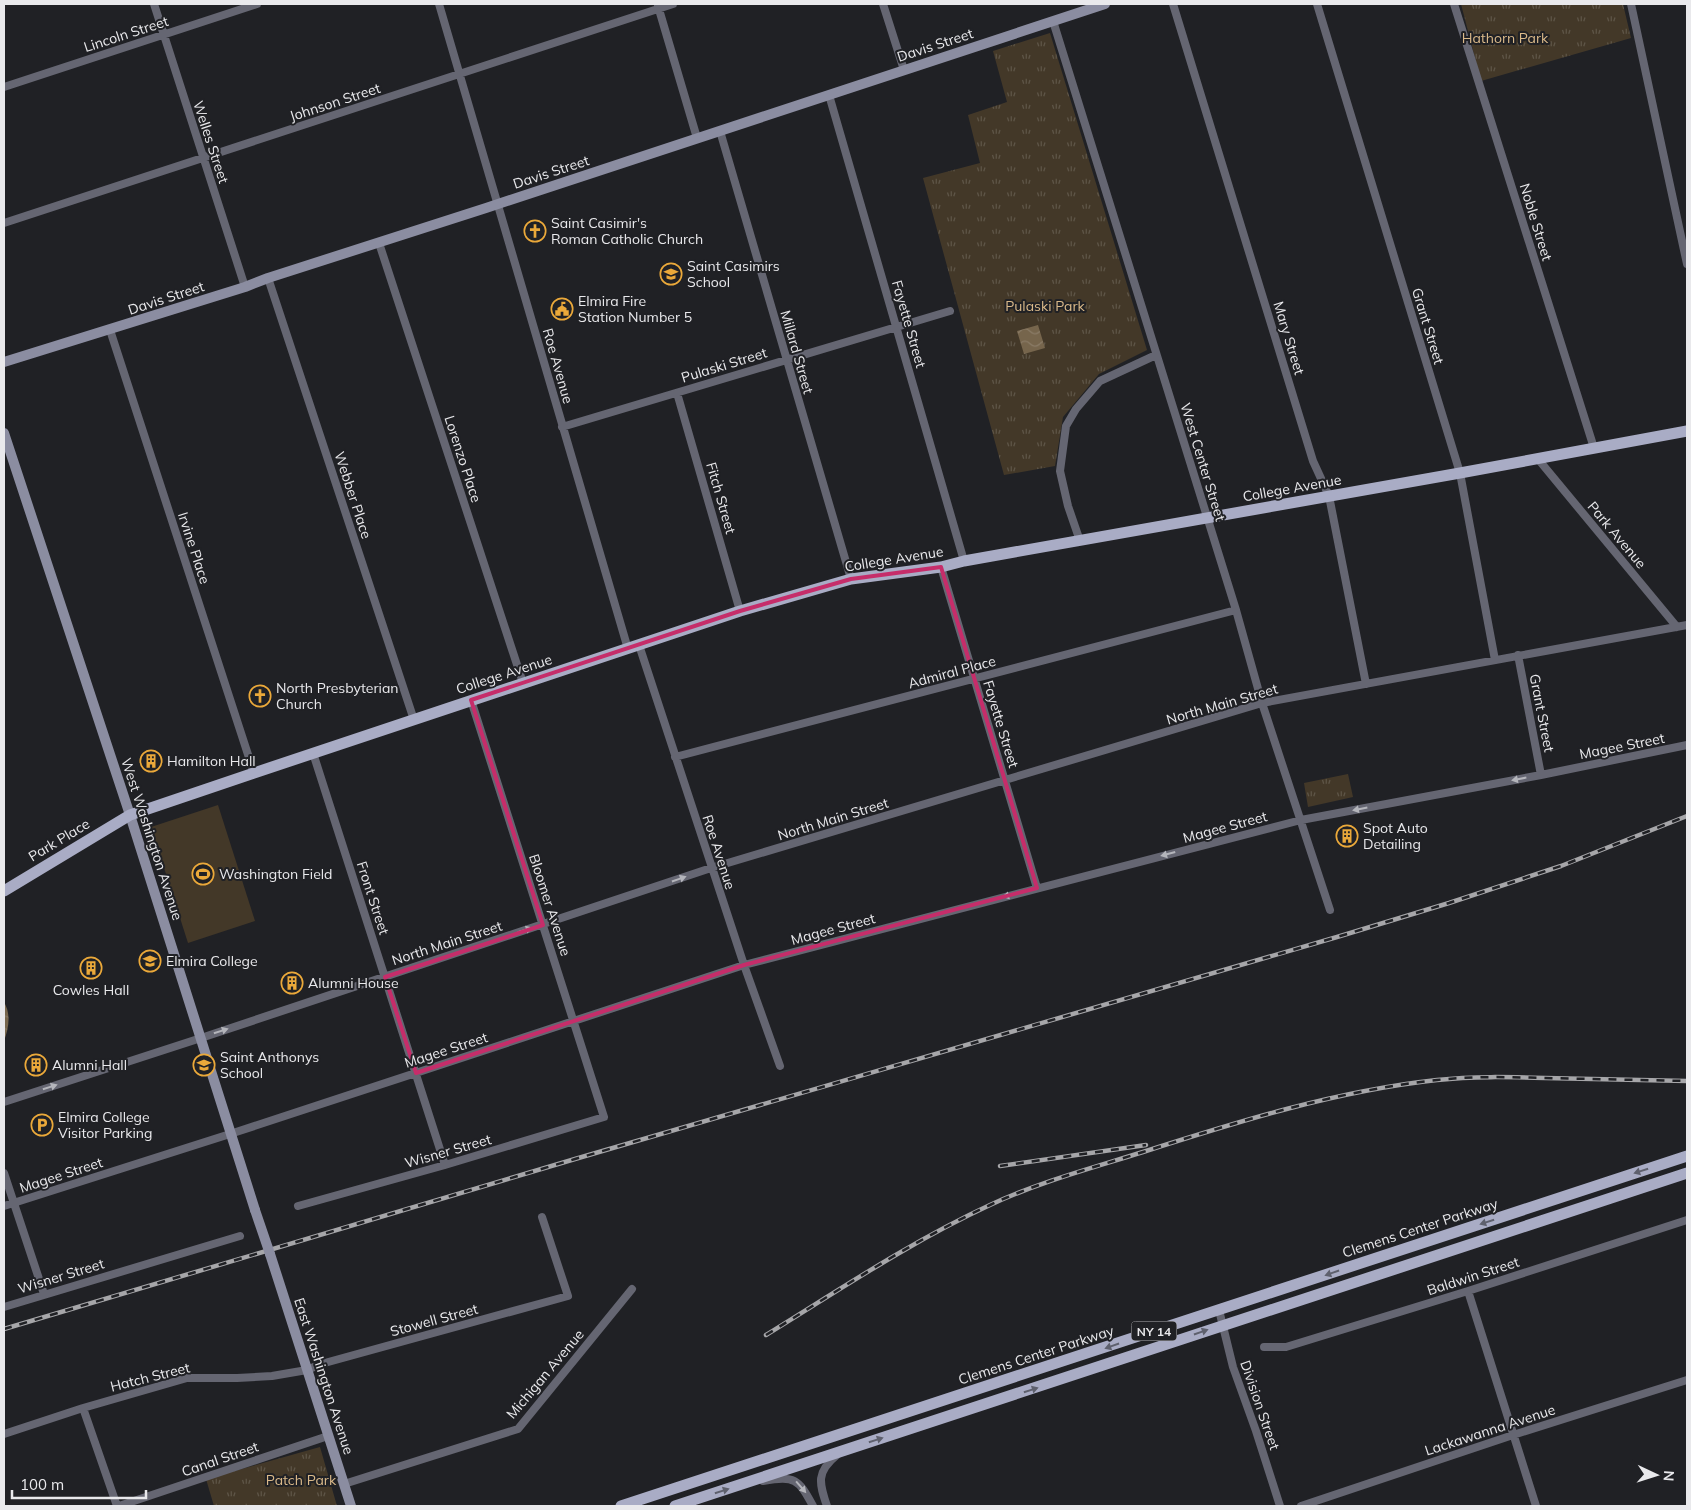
<svg xmlns="http://www.w3.org/2000/svg" width="1691" height="1510" viewBox="0 0 1691 1510" font-family="Mulish,sans-serif">
<style>
.green{fill:#433828}
.park{fill:url(#park-tufts)}
.water{fill:url(#water-waves)}
.lines{fill:none;stroke-linecap:round;stroke-linejoin:round}
.street{stroke:#656672;stroke-width:8}
.secondary{stroke:#8b8da1;stroke-width:10}
.primary{stroke:#a9acc5;stroke-width:11}
.rail-casing{stroke:#a6a6a9;stroke-width:4.5}
.rail{stroke:#202125;stroke-width:2.5;stroke-dasharray:8;stroke-linecap:butt}
.secondary-bridge{stroke:#8b8da1;stroke-width:10}
.oneway{fill:#b4b5bb}
.oneway2{fill:#5e606d}
.marked{fill:none;stroke:#c62d6a;stroke-width:4;stroke-linejoin:round}
.labels{text-anchor:middle;dominant-baseline:central;stroke-width:4;stroke-linejoin:round;paint-order:stroke}
.shield{fill:#202125;stroke:#adadb0;stroke-width:1}
.shield-label{font-size:12px;font-weight:bold;fill:#e9e9ec}
.street-label{font-size:14px;fill:#e9e9ec;stroke:#202125}
.park-label{font-size:14px;fill:#dbba8a;stroke:#202125}
.poi-label{font-size:14px;fill:#e9e9ec;stroke:#202125;text-anchor:start}
</style>
<defs>
<pattern id="park-tufts" width="24" height="20" patternUnits="userSpaceOnUse" patternTransform="scale(1.25)"><rect width="24" height="20" fill="#433828"/><path d="M3 7l-1-3M5 7V3M7 7l1-3M15 17l-1-3M17 17v-4M19 17l1-3" fill="none" stroke="#5e5547"/></pattern>
<pattern id="water-waves" width="16" height="10" patternUnits="userSpaceOnUse" patternTransform="scale(1.25)"><rect width="16" height="10" fill="#76654c"/><path d="M0 5q4-4 8 0t8 0" fill="none" stroke="#8a7b66"/></pattern>
</defs>
<rect width="100%" height="100%" fill="#202125"/>
<path class="green" d="M218,805L255,921L188,943L151,827Z"/>
<path class="park" d="M1461,4H1623L1631,38L1481,81Z
M1050,33L1147,350L1099,374L1063,417L1055,466L1004,475L923,178L980,163L968,115L1007,102L993,51Z
M1348,774L1353,797L1308,807L1304,783Z
M320,1447L337,1506H214L206,1479Z"/>
<path class="water" d="M1038,325L1045,348L1024,354L1017,331Z
M4,1002C11,1014 9,1027 4,1041Z"/>
<g class="lines">
<path class="street" d="M154,4L245,287
M439,4L628,649
M883,4L904,70
M1173,4L1313,461L1329,496L1366,684
M1317,4L1460,473L1495,660
M1454,4L1594,448
M1631,4L1687,264
M658,6L697,138
M1053,21L1236,610L1262,703L1330,910
M4,87L257,4
M829,95L964,561
M720,131L851,579
M4,223L673,4
M379,243L523,683
M268,278L414,720
M110,330L254,773
M677,393L740,611
M562,427L950,311
M1538,459L1677,627
M1080,541L1068,506L1060,471L1066,426L1076,409L1100,381L1156,355
M941,567L1037,888
M639,645L744,965L780,1066
M1518,655L1541,775
M313,753L445,1165
M675,757L1236,610
M4,1102L201,1038L711,868L1262,703L1687,625
M4,1173L44,1294
M4,1206L230,1134L744,965L1301,820L1541,775L1687,745
M298,1206L445,1165L604,1117L471,700
M1468,1291L1536,1506
M4,1307L240,1236
M1219,1310L1233,1367L1256,1431L1280,1506
M1264,1347H1286L1468,1291L1687,1220
M83,1408L117,1506
M4,1434L83,1408L187,1378H237L272,1376L307,1370L321,1364L568,1296L542,1217
M763,1481C795,1476 798,1478 813,1506
M344,1484L518,1429L632,1289
M119,1506L328,1436
M827,1506C819,1483 816,1472 837,1455
M1301,1506L1513,1435L1687,1380"/>
<path class="secondary" d="M4,362L245,287L268,278L486,208L1105,4
M4,433L130,815L255,1210
M270,1254L351,1506"/>
<path class="primary" d="M4,891L130,815L254,773L740,611L851,579L941,567L964,561L1460,473L1687,431
M621,1506L1687,1156
M675,1506L1687,1173"/>
<g class="rail-casing">
<path id="rail" d="M1000,1166L1146,1145
M4,1329L575,1159L1337,937L1449,903L1561,866L1687,816
M766,1335C839,1290 912,1241 990,1205C1039,1182 1092,1168 1143,1152C1240,1121 1336,1091 1437,1080C1473,1076 1509,1077 1545,1078C1593,1079 1640,1080 1687,1081"/>
</g>
<use href="#rail" class="rail"/>
<path class="secondary-bridge" d="M255,1210L270,1254"/>
</g>
<defs><path id="oneway-solid" d="M-6-.8H1V-3.2L6.5 0L1 3.2V.8H-6Z" transform="scale(1.25)"/></defs>
<g class="oneway">
<use href="#oneway-solid" transform="translate(1519 779) rotate(169)"/>
<use href="#oneway-solid" transform="translate(1360 809) rotate(169)"/>
<use href="#oneway-solid" transform="translate(1168 854) rotate(165)"/>
<use href="#oneway-solid" transform="translate(679 879) rotate(-19)"/>
<use href="#oneway-solid" transform="translate(1010 895) rotate(165)"/>
<use href="#oneway-solid" transform="translate(525 930) rotate(-18)"/>
<use href="#oneway-solid" transform="translate(221 1031) rotate(-18)"/>
<use href="#oneway-solid" transform="translate(50 1087) rotate(-18)"/>
<use href="#oneway-solid" transform="translate(801 1487) rotate(49)"/>
</g>
<g class="oneway2">
<use href="#oneway-solid" transform="translate(1641 1171) rotate(162)"/>
<use href="#oneway-solid" transform="translate(1487 1222) rotate(162)"/>
<use href="#oneway-solid" transform="translate(1332 1273) rotate(161)"/>
<use href="#oneway-solid" transform="translate(1201 1332) rotate(-19)"/>
<use href="#oneway-solid" transform="translate(1112 1346) rotate(161)"/>
<use href="#oneway-solid" transform="translate(1031 1390) rotate(-18)"/>
<use href="#oneway-solid" transform="translate(876 1440) rotate(-18)"/>
<use href="#oneway-solid" transform="translate(722 1491) rotate(-18)"/>
</g>
<path class="marked" d="M941,567L1037,888L744,965L416,1073L385,977L543,925L471,700L740,611L851,579Z"/>
<defs>
<g id="church-ring" transform="scale(1.125)"><circle r="9.5" fill="#202125" stroke="#eba93a" stroke-width="1.5"/><path d="M-1.2-6h2.4v3.5h3.3v2.4h-3.3V6h-2.4V-.1h-3.3v-2.4h3.3Z" fill="#eba93a"/></g>
<g id="school-ring" transform="scale(1.125)"><circle r="9.5" fill="#202125" stroke="#eba93a" stroke-width="1.5"/><path d="M0-5L7-2L0 1L-7-2ZM-4 1L0 2.5L4 1V4Q0 6-4 4Z" fill="#eba93a"/></g>
<g id="civic-ring" transform="scale(1.125)"><circle r="9.5" fill="#202125" stroke="#eba93a" stroke-width="1.5"/><path d="M-.6-6.5H3V-4.5H.6V-3L4-1V1h2V6H-6V1h2V-1L-.6-3ZM-1.2 2.5V6h2.4V2.5Z" fill="#eba93a"/></g>
<g id="building-ring" transform="scale(1.125)"><circle r="9.5" fill="#202125" stroke="#eba93a" stroke-width="1.5"/><path d="M-4-6H4V6H1V3H-1V6H-4ZM-2.5-4.3h1.7v1.8h-1.7ZM.8-4.3h1.7v1.8H.8ZM-2.5-1h1.7V.8h-1.7ZM.8-1h1.7V.8H.8Z" fill="#eba93a"/></g>
<g id="stadium-ring" transform="scale(1.125)"><circle r="9.5" fill="#202125" stroke="#eba93a" stroke-width="1.5"/><path d="M0-5a6.5 5 0 1 0 0 10a6.5 5 0 1 0 0-10ZM-3.5-1.8h7v3.6h-7Z" fill="#eba93a"/></g>
<g id="university-ring" transform="scale(1.125)"><circle r="9.5" fill="#202125" stroke="#eba93a" stroke-width="1.5"/><path d="M0-5L7-2L0 1L-7-2ZM-4 1L0 2.5L4 1V4Q0 6-4 4Z" fill="#eba93a"/></g>
<g id="parking-ring" transform="scale(1.125)"><circle r="9.5" fill="#202125" stroke="#eba93a" stroke-width="1.5"/><path d="M-3.5-5.5H1a3.5 3.5 0 0 1 0 7H-1V5.5H-3.5ZM-1-3.4V-.6H.8a1.4 1.4 0 0 0 0-2.8Z" fill="#eba93a"/></g>
</defs>
<g fill-rule="evenodd">
<use href="#church-ring" x="535" y="231"/>
<use href="#school-ring" x="671" y="274"/>
<use href="#civic-ring" x="562" y="309"/>
<use href="#church-ring" x="260" y="696"/>
<use href="#building-ring" x="151" y="761"/>
<use href="#building-ring" x="1347" y="836"/>
<use href="#stadium-ring" x="203" y="874"/>
<use href="#university-ring" x="150" y="961"/>
<use href="#building-ring" x="91" y="968"/>
<use href="#building-ring" x="292" y="983"/>
<use href="#building-ring" x="36" y="1065"/>
<use href="#school-ring" x="204" y="1065"/>
<use href="#parking-ring" x="42" y="1125"/>
</g>
<g class="labels">
<rect class="shield" x="1131.5" y="1321.5" width="45" height="19" rx="4"/>
<g class="shield-label">
<text x="1154" y="1331">NY 14</text>
</g>
<g class="street-label">
<text transform="translate(126 34) rotate(-18)">Lincoln Street</text>
<text transform="translate(935 45) rotate(-18)">Davis Street</text>
<text transform="translate(335 102) rotate(-18)">Johnson Street</text>
<text transform="translate(211 142) rotate(72)">Welles Street</text>
<text transform="translate(551 172) rotate(-18)">Davis Street</text>
<text transform="translate(1536 222) rotate(73)">Noble Street</text>
<text transform="translate(166 298) rotate(-18)">Davis Street</text>
<text transform="translate(909 324) rotate(74)">Fayette Street</text>
<text transform="translate(1428 326) rotate(73)">Grant Street</text>
<text transform="translate(1289 338) rotate(73)">Mary Street</text>
<text transform="translate(797 352) rotate(74)">Millard Street</text>
<text transform="translate(724 365) rotate(-17)">Pulaski Street</text>
<text transform="translate(558 366) rotate(74)">Roe Avenue</text>
<text transform="translate(463 459) rotate(72)">Lorenzo Place</text>
<text transform="translate(1203 462) rotate(73)">West Center Street</text>
<text transform="translate(1292 488) rotate(-10)">College Avenue</text>
<text transform="translate(353 495) rotate(72)">Webber Place</text>
<text transform="translate(721 498) rotate(74)">Fitch Street</text>
<text transform="translate(1617 535) rotate(50)">Park Avenue</text>
<text transform="translate(194 548) rotate(72)">Irvine Place</text>
<text transform="translate(894 559) rotate(-9)">College Avenue</text>
<text transform="translate(952 672) rotate(-15)">Admiral Place</text>
<text transform="translate(504 674) rotate(-18)">College Avenue</text>
<text transform="translate(1222 704) rotate(-16)">North Main Street</text>
<text transform="translate(1542 713) rotate(79)">Grant Street</text>
<text transform="translate(1001 724) rotate(73)">Fayette Street</text>
<text transform="translate(1622 746) rotate(-11)">Magee Street</text>
<text transform="translate(833 819) rotate(-17)">North Main Street</text>
<text transform="translate(1225 827) rotate(-15)">Magee Street</text>
<text transform="translate(152 839) rotate(72)">West Washington Avenue</text>
<text transform="translate(59 840) rotate(-31)">Park Place</text>
<text transform="translate(719 852) rotate(72)">Roe Avenue</text>
<text transform="translate(373 898) rotate(72)">Front Street</text>
<text transform="translate(550 905) rotate(72)">Bloomer Avenue</text>
<text transform="translate(833 929) rotate(-15)">Magee Street</text>
<text transform="translate(447 943) rotate(-18)">North Main Street</text>
<text transform="translate(446 1050) rotate(-18)">Magee Street</text>
<text transform="translate(448 1151) rotate(-16)">Wisner Street</text>
<text transform="translate(61 1175) rotate(-18)">Magee Street</text>
<text transform="translate(1420 1228) rotate(-18)">Clemens Center Parkway</text>
<text transform="translate(61 1276) rotate(-17)">Wisner Street</text>
<text transform="translate(1473 1276) rotate(-18)">Baldwin Street</text>
<text transform="translate(434 1320) rotate(-15)">Stowell Street</text>
<text transform="translate(1036 1355) rotate(-18)">Clemens Center Parkway</text>
<text transform="translate(545 1374) rotate(-50)">Michigan Avenue</text>
<text transform="translate(324 1376) rotate(72)">East Washington Avenue</text>
<text transform="translate(150 1377) rotate(-14)">Hatch Street</text>
<text transform="translate(1260 1405) rotate(71)">Division Street</text>
<text transform="translate(1490 1430) rotate(-18)">Lackawanna Avenue</text>
<text transform="translate(220 1459) rotate(-19)">Canal Street</text>
</g>
<g class="park-label">
<text x="1505" y="38">Hathorn Park</text>
<text x="1045" y="306">Pulaski Park</text>
<text x="301" y="1480">Patch Park</text>
</g>
<g class="poi-label">
<text x="551" y="223">Saint Casimir's<tspan x="551" dy="16">Roman Catholic Church</tspan></text>
<text x="687" y="266">Saint Casimirs<tspan x="687" dy="16">School</tspan></text>
<text x="578" y="301">Elmira Fire<tspan x="578" dy="16">Station Number 5</tspan></text>
<text x="276" y="688">North Presbyterian<tspan x="276" dy="16">Church</tspan></text>
<text x="167" y="761">Hamilton Hall</text>
<text x="1363" y="828">Spot Auto<tspan x="1363" dy="16">Detailing</tspan></text>
<text x="219" y="874">Washington Field</text>
<text x="166" y="961">Elmira College</text>
<text x="308" y="983">Alumni House</text>
<text x="91" y="990" text-anchor="middle">Cowles Hall</text>
<text x="220" y="1057">Saint Anthonys<tspan x="220" dy="16">School</tspan></text>
<text x="52" y="1065">Alumni Hall</text>
<text x="58" y="1117">Elmira College<tspan x="58" dy="16">Visitor Parking</tspan></text>
</g>
</g>
<rect width="1691" height="1510" fill="none" stroke="#e9e9ec" stroke-width="10"/>
<g transform="translate(1656 1475) rotate(94)" stroke="#202125" stroke-width="4" paint-order="stroke">
<path d="M0-4L9 19L0 12L-9 19Z" fill="#e9e9ec"/>
<text y="-8" font-size="14" font-weight="bold" text-anchor="middle" fill="#e9e9ec">N</text>
</g>
<path d="M12 1490v8h134v-8" fill="none" stroke="#e9e9ec" stroke-width="2.5"/>
<text x="20" y="1490" font-size="15" fill="#e9e9ec" stroke="#202125" stroke-width="4" paint-order="stroke">100 m</text>
</svg>
